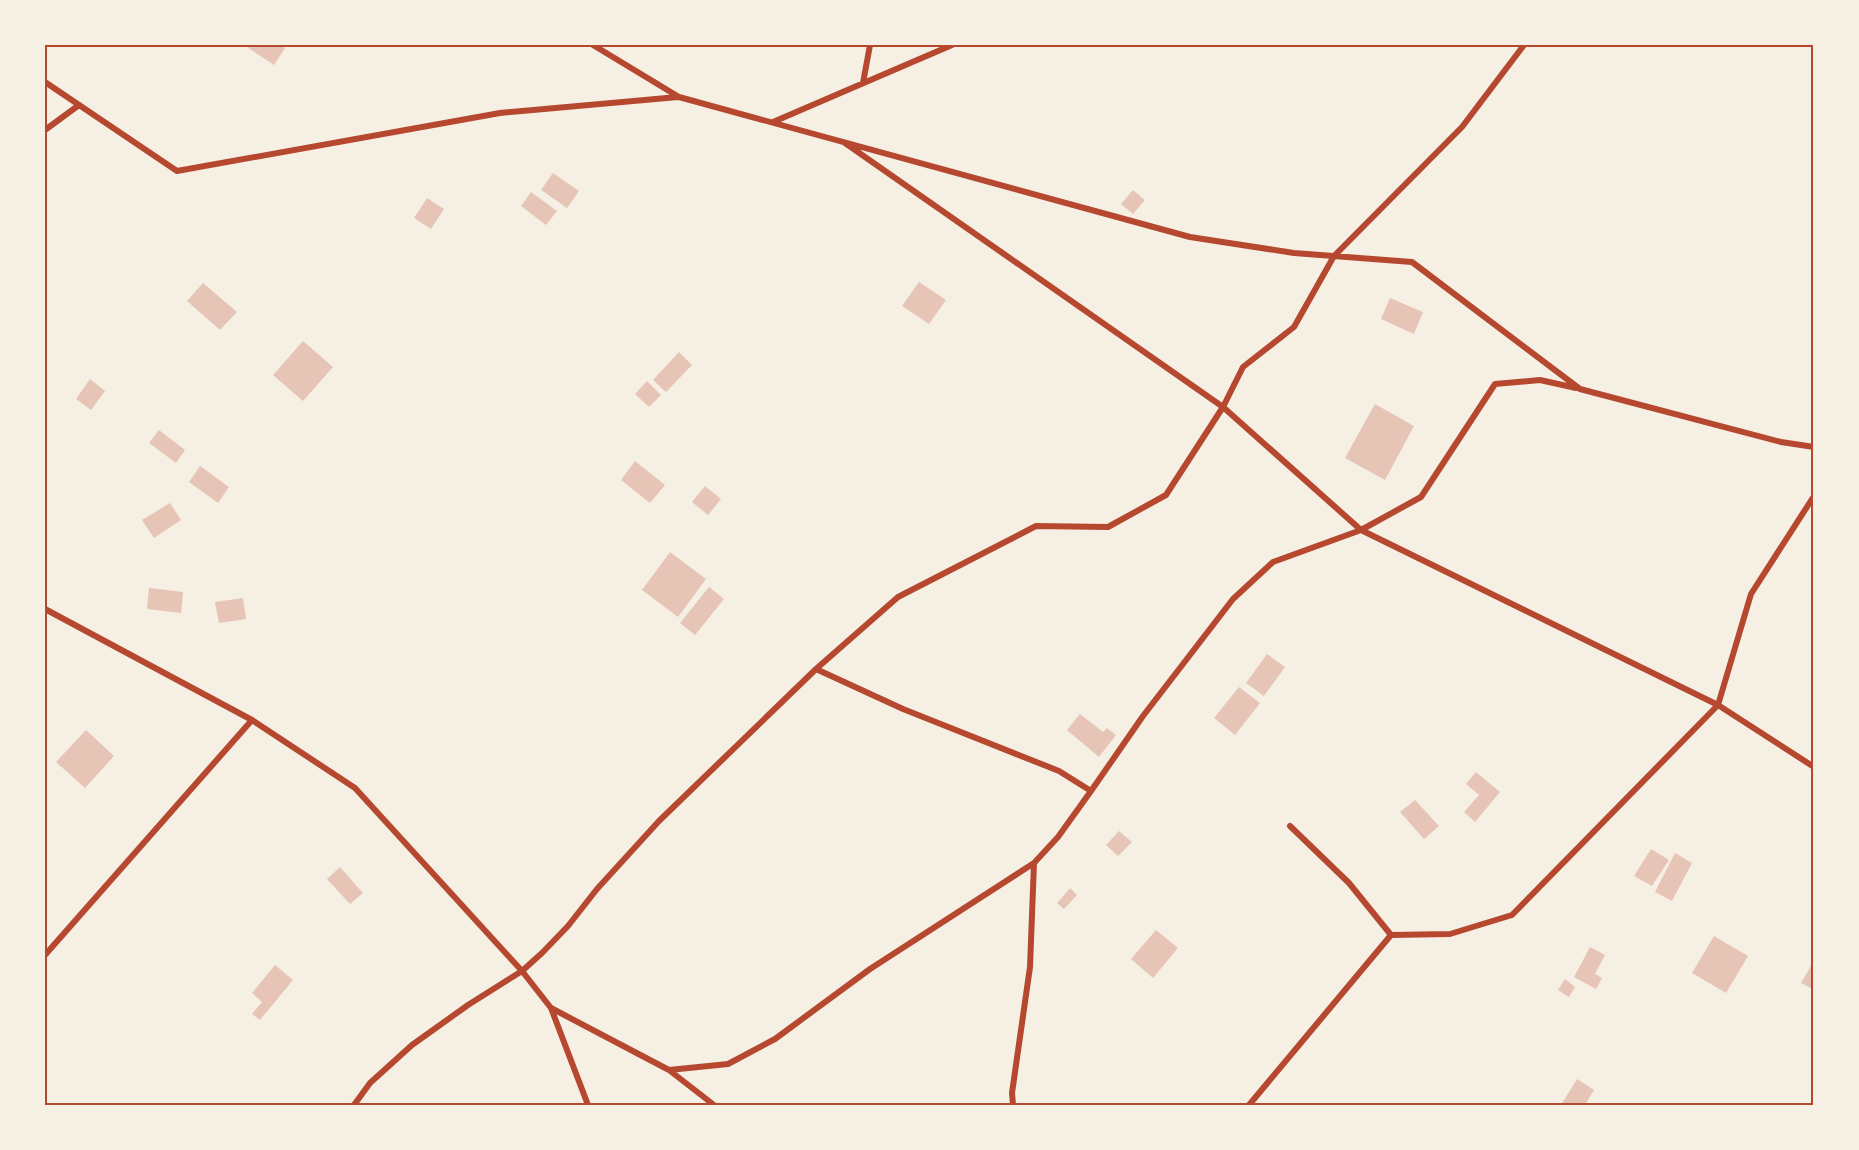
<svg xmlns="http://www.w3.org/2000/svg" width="1859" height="1150" viewBox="0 0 1859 1150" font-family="'Crimson Pro',serif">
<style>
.building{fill:#e6c5b7}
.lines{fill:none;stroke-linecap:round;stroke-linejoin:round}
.minor{stroke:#b5482f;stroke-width:6}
.neatline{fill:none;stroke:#b5482f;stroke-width:2}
</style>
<rect width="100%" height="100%" fill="#f6efe4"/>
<path class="building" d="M244,45H280L285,48L274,65Z
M553,173L579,191L567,208L541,190Z
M1133,190L1145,200L1133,214L1121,204Z
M531,192L557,211L546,225L521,206Z
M427,198L444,209L431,229L414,218Z
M919,282L946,300L929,324L902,306Z
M203,283L237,312L220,330L187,301Z
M1390,298L1423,312L1414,334L1381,319Z
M303,341L333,367L303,401L273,375Z
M679,352L692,365L666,392L653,380Z
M90,379L105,391L91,410L76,399Z
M647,381L661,395L649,407L635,394Z
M1375,404L1414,426L1385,480L1345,458Z
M159,430L185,450L176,463L149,443Z
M635,461L665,485L650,503L621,480Z
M200,466L229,487L218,503L189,482Z
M705,486L721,499L708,515L692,502Z
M170,503L181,520L154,538L142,520Z
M670,552L706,579L678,617L642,590Z
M709,587L724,599L695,635L680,623Z
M149,588L183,592L181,613L147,609Z
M243,598L246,619L219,623L215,602Z
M1267,654L1285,667L1264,696L1246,683Z
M1239,687L1260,703L1235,735L1214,718Z
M1080,714L1103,732L1107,728L1116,735L1099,757L1067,730Z
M86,730L114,756L85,788L56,762Z
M1476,772L1500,792L1475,822L1464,812L1479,795L1466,784Z
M1415,800L1439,826L1424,839L1400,812Z
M1119,831L1132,842L1118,856L1106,845Z
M1651,849L1669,860L1652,886L1634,876Z
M1675,853L1692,863L1672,901L1655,892Z
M340,867L363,893L350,904L327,879Z
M1070,888L1077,895L1064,909L1057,903Z
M1156,930L1178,948L1153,978L1131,959Z
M1714,936L1748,956L1726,993L1692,973Z
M1590,947L1605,955L1595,974L1602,978L1596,989L1574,977Z
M1812,964L1814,965V990L1801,983Z
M275,965L293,980L260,1020L252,1014L262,1002L252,993Z
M1565,979L1575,987L1569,997L1558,990Z
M1577,1079L1594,1090L1585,1105H1561Z"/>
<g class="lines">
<path class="minor" d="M593,45L679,97L1190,237L1294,253L1412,262L1580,389L1781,442L1814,447
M45,82L177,171L500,113L678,97
M863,83L870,45
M773,122L952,45
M45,130L79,105
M845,143L1223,407L1361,530L1718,705L1814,767
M45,609L252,720L355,788L522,971L551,1008L588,1105
M1091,791L1143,716L1233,599L1273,562L1361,530L1421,497L1495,384L1540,380L1576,388
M1290,826L1349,883L1391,935
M45,955L252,720
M551,1008L669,1070L714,1105
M669,1070L728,1064L775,1039L870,969L1034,863L1058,837L1091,791L1059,771L903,709L816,669
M354,1105L370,1083L412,1045L468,1005L522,971L542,953L568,926L597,889L659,821L816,669L898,597L1036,526L1108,527L1166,495L1223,407L1243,367L1294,327L1334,256L1462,127L1524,45
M1013,1105L1012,1093L1030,967L1034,863
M1249,1105L1391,935L1450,934L1512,915L1718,705L1751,594L1814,496"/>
</g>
<rect width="1859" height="1150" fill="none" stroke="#f6efe4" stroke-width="93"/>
<rect x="46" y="46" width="1766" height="1058" class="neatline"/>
</svg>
